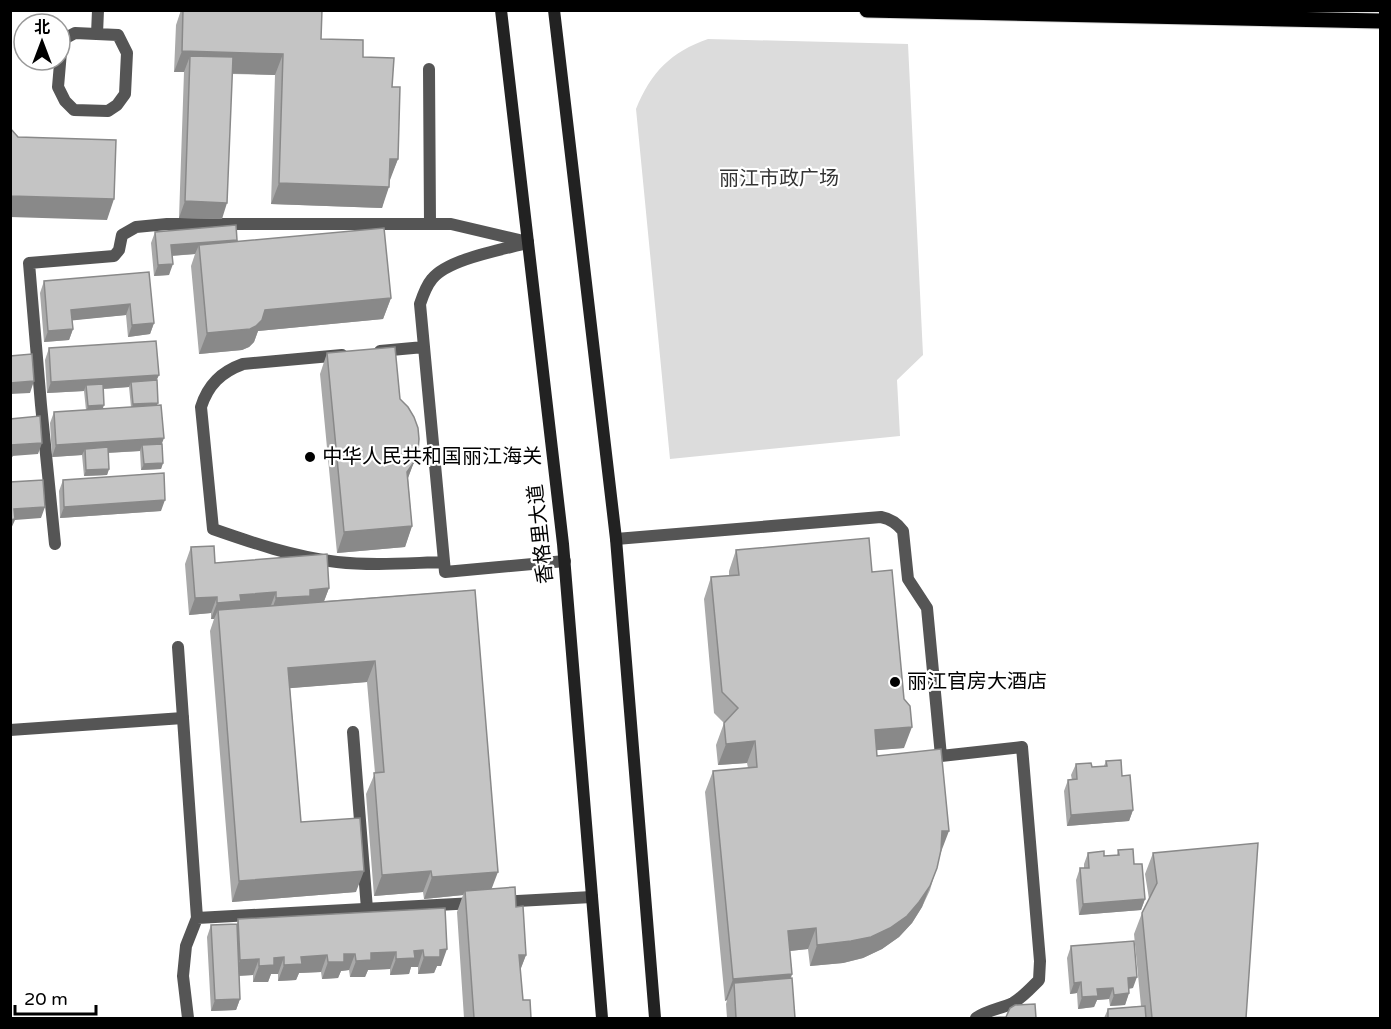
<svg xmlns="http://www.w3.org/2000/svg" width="1391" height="1029" viewBox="0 0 1391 1029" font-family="'Varela Round','Noto Sans SC',sans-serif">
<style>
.green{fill:#dcdcdc}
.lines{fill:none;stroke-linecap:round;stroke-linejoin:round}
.primary-casing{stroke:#dbdbdb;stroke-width:17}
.service{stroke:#555;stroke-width:12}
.minor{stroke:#555;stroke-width:12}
.secondary{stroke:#222;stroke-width:12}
.primary{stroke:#000;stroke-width:15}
.wall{fill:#a9a9a9;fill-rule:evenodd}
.shaded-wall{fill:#898989}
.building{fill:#c4c4c4;stroke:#898989;stroke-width:1.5}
.poi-dot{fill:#000;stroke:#fff;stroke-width:2}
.labels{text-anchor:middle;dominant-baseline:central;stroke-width:4.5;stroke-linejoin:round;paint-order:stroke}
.park-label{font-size:20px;fill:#333;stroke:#fff}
.poi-label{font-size:20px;fill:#000;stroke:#fff;text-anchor:start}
.street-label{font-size:20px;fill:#000;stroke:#fff}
</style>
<rect width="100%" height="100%" fill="#fff"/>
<path class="green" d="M708,39L908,44L923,355L897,380L900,436L670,459L636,109C651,72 671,52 708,39Z"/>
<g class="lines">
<g class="primary-casing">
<path id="primary" d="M867,10L1380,21"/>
</g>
<path class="service" d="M75,33L118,35L127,53L125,94L117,105L108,111L74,110L65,101L58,87L62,40Z
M97,34L98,10
M429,69L430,224
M527,243C501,250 448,259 432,279C426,286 423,295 420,304L445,572L565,561
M380,351L424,347
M342,355L243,364C221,372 208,385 201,407L213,529C253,543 294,557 337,562C373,566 408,563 444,562
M616,539L881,517C891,519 897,523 903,531L908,579L927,608L941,756L1022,747L1040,961L1039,980C1031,988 1023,997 1013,1003C1000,1009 988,1010 976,1018
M55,544L41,405L29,263L114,256L119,250L122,235L136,227L167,224H451L528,242
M10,730L183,718
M353,732L367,909"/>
<path class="minor" d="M178,647L197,918L186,946L183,976L188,1018
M501,902L592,897
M197,918L474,903"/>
<path class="secondary" d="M501,10L563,544L602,1018
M554,10L616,539L655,1018"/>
<use href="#primary" class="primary"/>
</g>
<path class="wall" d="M181,10H322L321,39L363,57L392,87L398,159L389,180L382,208L271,204L275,75L232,74L222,219L179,218L184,72H174L176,25Z
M155,232L236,242L391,298L383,319L258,331L254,342L249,347L242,350L199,354L191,266L195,254L172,256L169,275L154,276L151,243Z
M149,272L154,323L150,334L128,337L126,315L72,320L73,329L69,340L44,342L40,293L44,281Z
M49,348L159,375L156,380L157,405L163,463L161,469L141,470L140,451L108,453L109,469L107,475L84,476L82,455L52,457L50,423L54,412L86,410L84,391L47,393L45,360ZM129,387L131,407L103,409V389Z
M327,353L400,399L418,451L408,478L412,526L405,547L337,553L320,374Z
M63,480L161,511L60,518L59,491Z
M191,547L215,563L329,588L324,601L475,590L491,889L516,907L526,955L520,970L523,1000L531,1018H464L457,912L463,895L424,899L423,892L374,896L366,794L375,773L367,682L290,688L301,822L356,892L232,902L210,631L214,619H211V613L189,615L185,564Z
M736,550L872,572L904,748L877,750V756L941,852L930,890L922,907L912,923L899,937L882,949L863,958L843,963L810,966L808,949L790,951L792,974L791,978L795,1018H727L726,1004L727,1000L725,1001L705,792L713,771L748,768L747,763L718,765L716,745L724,723L714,713L704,599L711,577L729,576V571Z
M1106,761L1122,776L1133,810L1129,821L1067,826L1064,791L1068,780H1072L1071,775L1076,764L1092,767L1104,766Z
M1118,850L1134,864L1145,899L1141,910L1079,915L1076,880L1080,868H1084V864L1088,853L1104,856L1117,855Z
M1153,853L1246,1018H1104L1108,1009L1141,1006L1134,934L1142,913L1149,899L1145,874Z
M445,908L441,966H437L434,973L418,974V967H411L409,974L390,975V969L368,970L365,977H350L349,970L341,971L338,978L322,979L321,972L299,973L296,980L278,981V974H271L268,982H253V975L239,976L240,999L236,1010L211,1011L207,937L211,925L237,924L238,919Z
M1071,946L1133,988L1128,989L1129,993L1125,1005L1110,1006L1109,999L1097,1000L1094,1007L1078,1009L1077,993L1070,994L1067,958Z"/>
<path class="shaded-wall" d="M182,51L283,54L275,75L189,72L190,56L184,72H174Z
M390,159H398L390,180H382Z
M279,183L389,187L382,208L271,204Z
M10,196L114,199L107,220L10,217Z
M185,201L227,203L222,219L179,218Z
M237,240L233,252L199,245L195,254L167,256L171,245Z
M173,264L169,275L154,276L158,265Z
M391,298L383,319L258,331L254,342L249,347L242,350L199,354L207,333L265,310Z
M130,304L126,315L67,321L71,310Z
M154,323L150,334L128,337L132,325Z
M73,329L69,340L44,342L48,331Z
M159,375L154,386L131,382L129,387L87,390L86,385L84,391L47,393L51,382Z
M34,381L30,393L10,394V383Z
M158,403L156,408L131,410L133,404Z
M104,405L102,411L86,412L88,406Z
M164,438L160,449L142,445L140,451L85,454V449L82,455L52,457L56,445Z
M42,443L38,454L12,456L10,459L11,445Z
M414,462L406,483L407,472Z
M163,463L161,469L141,470L144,464Z
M109,469L107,475L84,476L86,470Z
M165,500L161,511L60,518L64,507Z
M45,507L41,518L15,520L10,531V520L14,509Z
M412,526L405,547L337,553L344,532Z
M329,588L323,604L270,615L276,598L310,590Z
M276,592L270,608L218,610L214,619H211L217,603L240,595Z
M217,597L211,613L189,615L195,598Z
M375,661L367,682L280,689L288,668Z
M912,727L904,748L867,751L875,730Z
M755,741L747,763L718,765L726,744Z
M1133,810L1129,821L1067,826L1071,815Z
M942,831H949L941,852Z
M937,868L922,907L912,923L899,937L882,949L863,958L843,963L810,966L817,945Z
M364,871L356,892L232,902L239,881Z
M431,871L423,892L374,896L382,875Z
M498,872L490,893L465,891L463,895L424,899L432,877Z
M1145,899L1141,910L1079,915L1083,904Z
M816,928L808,949L780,952L788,931Z
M447,949L441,966H437L434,973L418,974L424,957L440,950Z
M423,950L418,967H411L409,974L390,975L396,959L414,951Z
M396,952L390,969L368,970L365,977H350L356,961L371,953Z
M344,954H355L349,970L341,971L338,978L322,979L328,962Z
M327,955L321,972L299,973L296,980L278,981L284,965L301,957Z
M519,955H526L518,976Z
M284,957L278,974H271L268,982H253L259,966L274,958Z
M259,959L253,975L234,976L240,960Z
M792,974L784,995L734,983L727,1000L725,1001L733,979Z
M1137,977L1133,988L1124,989L1128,978Z
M1081,982L1077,993L1070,994L1074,983Z
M1113,988L1109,999L1097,1000L1094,1007L1078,1009L1082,997L1097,989Z
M1129,993L1125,1005L1110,1006L1114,995Z
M240,999L236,1010L211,1011L215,1000Z"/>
<path class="building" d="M183,10H322L321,39L363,40V57L394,58L392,87H400L398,159H390L389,187L279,183L283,54L182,51Z
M190,56L233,57L227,203L185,201Z
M10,128L18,137L116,140L114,199L10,196Z
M236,225L237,240L171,245L173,264L158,265L155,232Z
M384,228L391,298L265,310L262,320L256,326L250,329L207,333L199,245Z
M149,272L154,323L132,325L130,304L71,310L73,329L48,331L44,281Z
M156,341L159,375L51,382L49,348Z
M395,347L400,399L408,407L414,417L418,428L419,439L418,451L414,462L407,472L412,526L344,532L327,353Z
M32,354L34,381L10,383V356Z
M157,380L158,403L133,404L131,382Z
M103,384L104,405L88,406L86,385Z
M161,405L164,438L56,445L54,412Z
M40,416L42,443L11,445L12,456H10V419Z
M162,444L163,463L144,464L142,445Z
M108,447L109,469L86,470L85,449Z
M164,473L165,500L64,507L63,480Z
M43,480L45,507L14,509L15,519L10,520V482Z
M869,538L872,572L892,570L904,699L910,706L912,727L875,730L877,756L941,749L949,831H942L941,850L937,868L930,886L919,902L907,916L890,928L871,937L851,941L817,945L816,928L788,931L792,974L733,979L713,771L757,767L755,741L726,744L724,723L738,708L722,692L711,577L739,575L736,550Z
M214,546L215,563L327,554L329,588L310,590V596L276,598V592L240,595L241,601L217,603V597L195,598L191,547Z
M475,590L498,872L432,877L431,871L382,875L374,773L384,772L375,661L288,668L301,822L360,818L364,871L239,881L218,610Z
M1121,760L1122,776L1130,775L1133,810L1071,815L1068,780L1077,779L1076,764L1091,763L1092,767L1107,766L1106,761Z
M1258,843L1246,1018H1152L1142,913L1157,883L1153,853Z
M1133,849L1134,864H1142L1145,899L1083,904L1080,868H1089L1088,853L1104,851V856L1119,855L1118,850Z
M515,887L516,907L523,906L526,955H519L523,1000H530L531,1018H474L465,891Z
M445,908L447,949L440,950V957H424L423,950L414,951L415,958L396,959V952L371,953V960L356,961L355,954H344V962H328L327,955L301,957L302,964L284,965V957L274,958V965L259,966V959L240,960L238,919Z
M237,924L240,999L215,1000L211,925Z
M1134,941L1137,977L1128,978L1129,993L1114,995L1113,988L1097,989L1098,996L1082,997L1081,982L1074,983L1071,946Z
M792,978L795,1018H736L734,983Z
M1035,1004L1036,1018H982L1006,1017L1010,1008L1015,1005Z
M1145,1006L1146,1018H1108V1009Z"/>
<g class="poi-dot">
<circle cx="310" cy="457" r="6"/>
<circle cx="895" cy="682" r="6"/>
</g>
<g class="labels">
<g class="park-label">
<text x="779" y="179">丽江市政广场</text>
</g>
<g class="poi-label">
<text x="322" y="457">中华人民共和国丽江海关</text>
<text x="907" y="682">丽江官房大酒店</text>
</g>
<g class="street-label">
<text transform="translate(541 534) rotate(-96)">香格里大道</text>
</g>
</g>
<rect width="1391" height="1029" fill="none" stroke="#000000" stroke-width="24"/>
<g transform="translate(42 42)"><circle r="28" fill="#ffffff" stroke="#999999" stroke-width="1.5"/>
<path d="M0-4.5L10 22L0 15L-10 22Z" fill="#000000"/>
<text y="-9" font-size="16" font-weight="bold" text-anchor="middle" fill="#000000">北</text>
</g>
<path d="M15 1005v9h81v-9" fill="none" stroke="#000000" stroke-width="3"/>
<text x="24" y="1005" font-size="18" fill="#000000" stroke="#ffffff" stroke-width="4.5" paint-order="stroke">20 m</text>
</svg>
